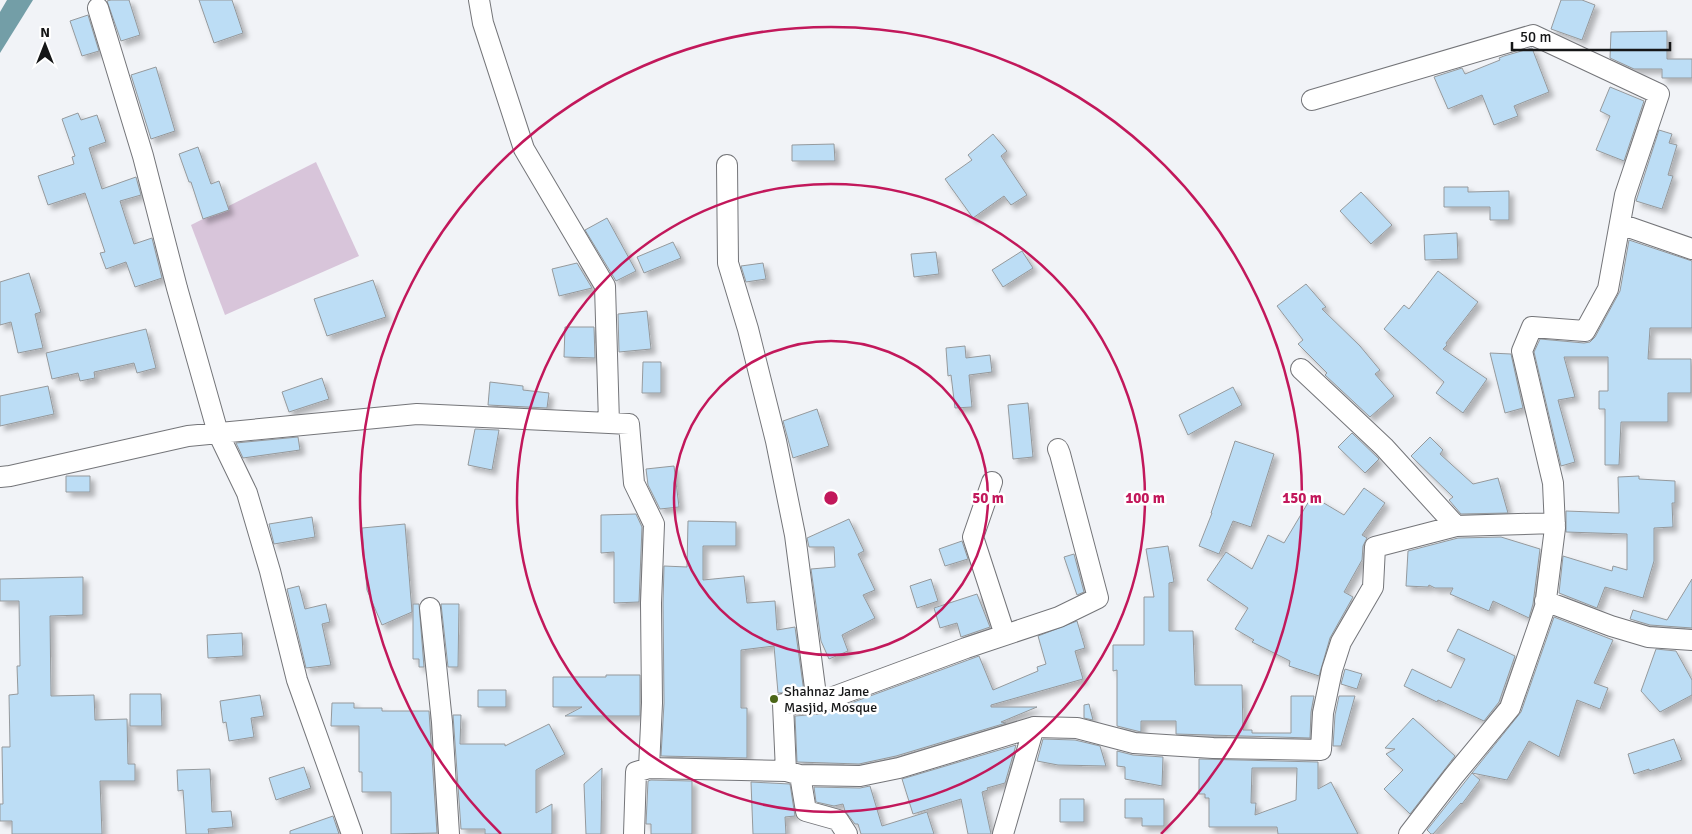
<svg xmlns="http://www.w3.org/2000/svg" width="1692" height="834" viewBox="0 0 1692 834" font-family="Signika,sans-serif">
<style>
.green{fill:#d8c5da}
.water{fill:#739ea7}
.building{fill:#bcddf5;stroke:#95999c;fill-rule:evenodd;filter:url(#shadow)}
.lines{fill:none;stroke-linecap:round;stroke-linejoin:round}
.minor-casing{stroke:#747579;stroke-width:22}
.minor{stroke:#fff;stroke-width:20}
.ring{fill:none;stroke:#c2185b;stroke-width:2.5}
.poi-dot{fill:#4b6617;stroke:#fff;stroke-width:2}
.labels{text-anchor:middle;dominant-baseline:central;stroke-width:5;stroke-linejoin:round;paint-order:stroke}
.poi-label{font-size:14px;fill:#151617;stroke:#fff;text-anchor:start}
.centre{fill:#c2185b;stroke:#fff;stroke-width:2.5}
.ring-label{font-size:15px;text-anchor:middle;font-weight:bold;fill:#c2185b;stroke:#fff;stroke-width:5;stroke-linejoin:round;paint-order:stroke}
</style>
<defs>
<filter id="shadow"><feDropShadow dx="4.5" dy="4.5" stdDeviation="2.5" flood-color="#0004"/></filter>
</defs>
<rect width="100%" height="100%" fill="#f1f3f7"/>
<path class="green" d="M316,162L359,256L225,315L191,225Z"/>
<path class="water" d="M7,0H33L0,53V12Z"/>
<path class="building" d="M111,0H129L140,35L121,41L107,1Z
M199,0H232L243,33L214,43Z
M1561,0H1582L1595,5L1582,40L1551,29Z
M88,15L99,51L82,56L70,21Z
M1667,31V59H1692V78H1662V69H1634L1610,58L1611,32Z
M1532,48L1549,92L1514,106L1518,116L1494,125L1482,95L1448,109L1434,77L1462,68L1465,74L1500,60L1499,58L1504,56Z
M156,67L175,131L151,139L131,75Z
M1610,87L1644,101L1624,161L1596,150L1610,116L1600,111Z
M78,113L81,120L97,115L106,142L89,148L102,189L136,177L141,195L120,201L134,244L152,238L162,278L135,287L126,262L106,269L100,253L105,252L85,193L48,205L38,176L74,164L72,157L75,156L62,119Z
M1659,130L1672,134L1669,143L1677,145L1668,175L1673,176L1662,209L1636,201Z
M993,134L1007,151L1001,156L1027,195L1011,205L1004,196L973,218L945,179L972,160L968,155Z
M834,144L835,161H792V145Z
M198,147L211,184L219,181L229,210L203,219L191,182H189L179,154Z
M1444,187H1468V192L1509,191V220H1490V207H1444Z
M1361,192L1392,225L1371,244L1340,211Z
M607,218L636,271L616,281L585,230Z
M1457,233L1458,259L1425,260L1424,235Z
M1629,240L1692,261V328H1650L1648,359H1691V393H1668V422H1621L1619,465H1605V409H1599V391H1608V357H1564L1575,397L1558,400L1575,462L1561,466L1534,352L1540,339L1584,343L1590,342L1595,337L1620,291Z
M673,242L681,258L644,273L637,257Z
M1022,251L1033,268L1003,287L992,270Z
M936,252L939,274L914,277L911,254Z
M577,263L592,288L559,296L552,269Z
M763,263L766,279L746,282L741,266Z
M1438,271L1478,302L1446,343L1447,345L1443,349L1487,379L1463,413L1436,393L1444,382L1384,329L1404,305L1409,309Z
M29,273L41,312L35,314L43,348L18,353L11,322L0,325V282Z
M373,280L386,317L327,336L314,299Z
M1306,284L1326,307L1322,309L1360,346L1380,370L1375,374L1394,396L1370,417L1325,375L1327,373L1298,344L1303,340L1277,306Z
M647,311L651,349L619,352L618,314Z
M565,327H594L595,358L564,357Z
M146,329L156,368L137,373L134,363L94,372L95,378L80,381L78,373L52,379L46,353Z
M965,346L966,358L990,355L992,372L969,375L972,407L955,408L951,375L948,376L946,348Z
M1490,353L1511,354L1523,408L1505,413Z
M643,362H661V393H642Z
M322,378L329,399L289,412L282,392Z
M490,382L523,386V390L549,393L547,408L488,405Z
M48,386L54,414L0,426V396Z
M1233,387L1242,405L1188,435L1179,415Z
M1028,403L1033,457L1013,459L1008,405Z
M817,409L829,446L793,458L783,421Z
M475,429L499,430L492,470L468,465Z
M1352,433L1379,459L1365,473L1338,447Z
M298,437L300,450L243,458L236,443Z
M1430,437L1443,450L1440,454L1473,484L1498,478L1508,513L1461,514L1449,500L1453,497L1411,456Z
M1235,441L1274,454L1251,527L1233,521L1219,554L1199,546L1212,513H1211Z
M674,466L679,507L660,509L648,485L646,469Z
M66,476H90V492H66Z
M1639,476V479L1675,481V503H1672L1673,527L1654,528V561L1643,598L1605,587L1597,608L1559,593L1563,556L1612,571L1613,566L1627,570V534L1566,532V511L1619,513L1618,477Z
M1364,488L1385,503L1362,535L1367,538L1363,546L1362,560L1344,592L1353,597L1330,638L1319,676L1289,666L1290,661L1252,642L1254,640L1235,629L1248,608L1207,580L1226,552L1252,569L1268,535L1284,543L1312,496L1344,515Z
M636,514L642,527L639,602L614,603V552L601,553V515Z
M312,517L315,537L274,544L269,524Z
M849,519L864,551L858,554L875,590L863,595L875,618L842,635L848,651L829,659L821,641L811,569L835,567L834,547H809L807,538Z
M688,521L736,522V546H703V580L744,576L747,603L775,601L777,630L795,627L804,692L778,693L774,646L741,650V708H747V758L661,756L664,703L663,603L664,566L687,567Z
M405,524L412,612L382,625L367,590L362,528Z
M1501,537L1540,549L1533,604L1529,618L1493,601L1489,611L1450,594L1453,588H1435L1429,585L1428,587L1406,586L1408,551L1458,538Z
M962,541L968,559L945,566L939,549Z
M1168,546L1174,582L1169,583V631H1193L1195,685H1242L1243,730H1252V733H1291V696H1314L1311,712L1310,738L1176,734V721H1141V732L1117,726V670L1113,671V645H1144V597H1154L1146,549Z
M1074,554L1084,592L1077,595L1064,557Z
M83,577V615L50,616L51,696L94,695L95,720L127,719L128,764H135V781H100L102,834H12V821H0V804H3L2,747H10L9,695L18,694L17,666H20L19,601H0V579Z
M931,579L938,601L917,608L910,586Z
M1692,579V628L1650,625L1630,619L1633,610L1667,620Z
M299,586L305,609L326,604L330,622L322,624L331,665L306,668L287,589Z
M977,594L990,627L961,637L957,623L940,628L934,608Z
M413,604H419L424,667H419V659H413Z
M441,604H459L458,667H448Z
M1554,617L1613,640L1594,683L1608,688L1600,709L1577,700L1559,757L1529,741L1507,780L1472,773L1521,712Z
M1077,621L1085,648L1075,651L1083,679L991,705V707H1037L1001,722L1006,723L896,756L859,764L797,762L795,716L821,714L979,656L993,690L1038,671L1037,667L1046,664L1038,636Z
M1458,629L1515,656L1499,702L1484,721L1438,700L1437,702L1404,686L1412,669L1451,688L1465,659L1447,651Z
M242,633L243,656L208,658L207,635Z
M1656,649L1676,651L1692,680V695L1660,712L1641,691Z
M1345,669L1362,674L1357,689L1341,684Z
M606,675H640V716H565L582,707H553V677H606Z
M478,690H506V707H478Z
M130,694H161L162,726H130Z
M260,695L264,716L251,718L254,737L229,741L226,722L223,723L220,701Z
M1339,696H1355L1341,746H1333L1335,715Z
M332,703H354V708H382V711H429L437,833L391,834V792H362V772H359V726H331Z
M1089,704L1093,720L1084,718V705Z
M453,715H461L460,744H505V746L549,724L565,754L536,770V813L552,804V834H485V829H461Z
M1413,718L1455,756L1410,814L1384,789L1403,770L1386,754L1395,749L1385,748Z
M1043,739L1075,740L1100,746L1106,766L1058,765L1037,761Z
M1674,739L1682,760L1649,771V769L1634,774L1628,754Z
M1016,745L1005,783L987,788L988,790L982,792L991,834H968L961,799L913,814L902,779Z
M1117,751L1133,755L1163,757L1162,786L1125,779V767L1117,766Z
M1199,759L1318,762V789L1331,782L1358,834H1278L1277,827H1209V798H1205V794H1199ZM1252,768H1297L1296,800L1255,815L1256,803H1251Z
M304,767L311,788L276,800L269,778Z
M602,768L601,834H586L584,784Z
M210,769L212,812L231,811L233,827L208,829L209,834H186L183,790L178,791L177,770Z
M1472,773L1480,780L1462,804L1461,803L1433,834H1431L1427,830Z
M651,780L692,781V834H651V824H646L648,781Z
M751,782L790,784L795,816L785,817L786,834H753Z
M870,786L882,826L927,812L934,834H861L858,824H855L845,811L843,804L834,806L816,802L814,787L860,788Z
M1060,799H1084V822H1060Z
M1125,799H1164V826H1142V818H1125Z
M333,816L339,834H290V831Z"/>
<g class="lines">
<g class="minor-casing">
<path id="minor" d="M479,0L483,23L524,149L605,286L609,423L629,424L634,483L654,524L651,603L652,703L649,768L786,771L800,775L806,811L838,820L847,834
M98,8L143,156L177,288L218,433L247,493L270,571L297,680L352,834
M1312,100L1533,35L1659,94L1625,195L1608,289L1585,331L1532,327L1522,351L1553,483L1555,528L1545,607L1510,708L1453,777L1409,834
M727,165L728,263L748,329L776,441L795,535L817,703L783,704L786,771
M1620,224L1692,249
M1301,369L1384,447L1456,526L1555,523
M0,477L10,476L188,436L417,414L609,423
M992,482L973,537L1005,635
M1545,601L1611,626L1648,637L1692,640
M430,608L442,722L449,834
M817,703L966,648L1059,617L1098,598L1060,454L1058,449
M800,775L860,776L899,768L1034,727L1077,728L1134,743L1213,748L1321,750L1323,713L1332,670L1341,642L1373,587L1375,547L1456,526
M634,834L636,772L649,768
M1003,834L1034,727"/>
</g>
<use href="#minor" class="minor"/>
</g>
<g class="ring">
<circle cx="831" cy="498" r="157"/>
<circle cx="831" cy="498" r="314"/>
<path d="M501 834A471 471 0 1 1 1161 834"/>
</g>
<circle class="poi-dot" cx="774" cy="699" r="5"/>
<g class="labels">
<g class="poi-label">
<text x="784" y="691">Shahnaz Jame<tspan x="784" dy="16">Masjid, Mosque</tspan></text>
</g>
</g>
<circle cx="831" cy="498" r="8" class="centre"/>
<g class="ring-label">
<text x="988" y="503">50 m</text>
<text x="1145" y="503">100 m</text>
<text x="1302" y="503">150 m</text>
</g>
<g transform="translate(45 45)" stroke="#ffffff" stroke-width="4" paint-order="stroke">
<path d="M0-4L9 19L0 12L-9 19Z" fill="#151617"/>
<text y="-8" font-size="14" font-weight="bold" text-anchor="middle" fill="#151617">N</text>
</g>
<path d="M1512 42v8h158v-8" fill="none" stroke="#151617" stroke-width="2.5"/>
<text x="1520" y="42" font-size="15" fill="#151617" stroke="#ffffff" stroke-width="4" paint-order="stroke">50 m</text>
</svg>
